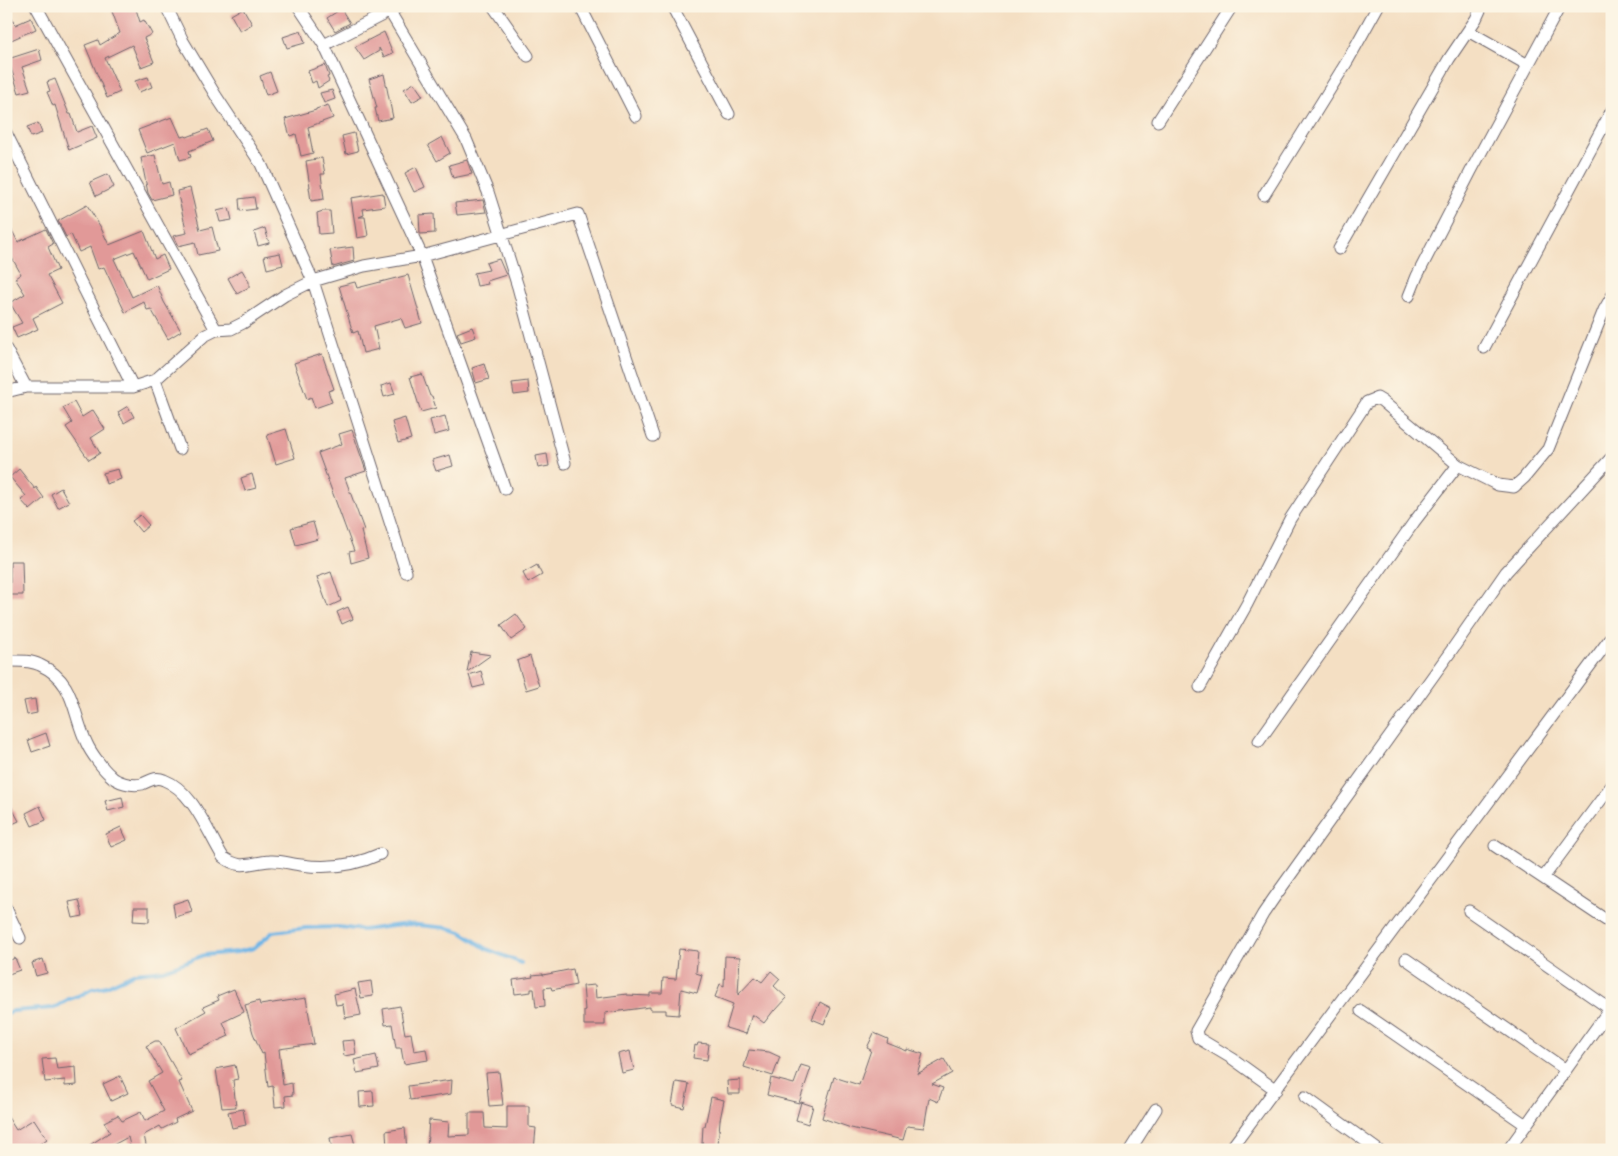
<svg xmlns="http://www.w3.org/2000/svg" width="1618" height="1156" viewBox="0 0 1618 1156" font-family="'Playpen Sans',sans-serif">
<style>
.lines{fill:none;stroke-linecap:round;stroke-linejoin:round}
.stream{stroke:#6fb5e6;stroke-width:4}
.building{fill:#e19998}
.minor-casing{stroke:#6c646b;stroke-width:13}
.minor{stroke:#fff;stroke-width:11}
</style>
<rect width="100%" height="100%" fill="#fcf5e5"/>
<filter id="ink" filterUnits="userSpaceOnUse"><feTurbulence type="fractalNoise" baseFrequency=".02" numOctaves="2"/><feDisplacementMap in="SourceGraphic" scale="10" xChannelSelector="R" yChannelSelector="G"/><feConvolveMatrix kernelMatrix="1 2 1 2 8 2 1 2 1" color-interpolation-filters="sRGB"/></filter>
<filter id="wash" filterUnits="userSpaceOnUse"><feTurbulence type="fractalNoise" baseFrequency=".0096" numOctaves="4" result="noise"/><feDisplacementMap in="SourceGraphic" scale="20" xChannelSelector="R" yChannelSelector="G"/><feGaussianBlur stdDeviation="1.12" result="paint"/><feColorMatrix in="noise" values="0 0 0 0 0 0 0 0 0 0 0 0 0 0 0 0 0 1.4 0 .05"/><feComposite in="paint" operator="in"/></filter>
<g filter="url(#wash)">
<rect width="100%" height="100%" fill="#f4dfc3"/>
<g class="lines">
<path class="stream" d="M6,1014L13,1011L54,1008L69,999L81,995L92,989L107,986L135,973L164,970L204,955L237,952L254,948L273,932L306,928L338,927L363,930L408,924L448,928L461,932L487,949L521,963"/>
</g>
<g id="blocks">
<path class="building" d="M7,6L15,25L31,18L36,29L9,41L6,35Z
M110,6H135L140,22L144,20L152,34L144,38L154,62L141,67L132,45L105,58L120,92L107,98L85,45L98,40L100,45L120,33Z
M243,8L252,24L240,31L231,15Z
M341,9L350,23L335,31L327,18Z
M301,31L305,43L287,48L283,37Z
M384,32L393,53L384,57L379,48V51L364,60L355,47Z
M39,49L42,60L22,67L30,90L19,93L8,59Z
M325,65L329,76L327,77L329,81L318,88L316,81L312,83L308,71Z
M270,72L277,91L266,95L260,76Z
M384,74L393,118L378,121L375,108H377L369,79Z
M148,77L152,87L139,92L135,81Z
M55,79L69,114H71L77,132L92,126L97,138L69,150L55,105L53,106L47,92L50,91L47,82Z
M414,83L423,96L412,102L404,89Z
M332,90L335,99L324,103L320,93Z
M328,105L333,118L308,127L313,153L301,156L296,134L290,136L285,119L316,110V109Z
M172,117L181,137L186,136L187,137L208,129L213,141L189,151L191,157L180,160L175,142L147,153L138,130Z
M38,123L42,133L31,137L27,127Z
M354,133L358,151L346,154L342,136Z
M442,137L450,153L437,161L428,145Z
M155,155L162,184L169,182L172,195L152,200L148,193L141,158Z
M322,158L325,174H321L324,199L311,201L309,187H310L306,161Z
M467,160L472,174L453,178L449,165Z
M416,167L425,187L414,192L405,173Z
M108,174L114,187L96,196L90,182Z
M190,188L200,230L212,227L218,251L198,255L195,242L178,246L173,236L187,233L177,191Z
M383,193L385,206L363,209L364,215L359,217H365L368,236L357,238L351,198Z
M254,197L256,209L240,211L239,199Z
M483,200L486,212L457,215L455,203Z
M87,205L100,226L109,245L144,231L155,259L163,255L169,269L147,279L134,251L114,259L132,297L157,285L164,302L181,331L168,339L151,309L147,310L144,302L125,312L104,267L98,269L90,247L79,252L71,234L66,237L58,221Z
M229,208L232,220L220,222L217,211Z
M323,211H330L332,233L319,234L317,213Z
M434,214L435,233L420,234L419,215Z
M6,219L18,242L46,229L53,244L48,247L58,270L47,275L62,303L33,318L38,329L17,338L12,327L22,323L10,303L25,294L15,278L21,274L6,247Z
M265,228L269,243L258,246L254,232Z
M353,247L354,261L333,267L330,250Z
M280,253L283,265L267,269L264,256Z
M499,259L506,275L487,281L488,284L477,286L474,273L489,270L486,263Z
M242,270L249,282V287L237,294L228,278Z
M408,275L422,323L405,328L401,318L374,326L379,349L363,353L358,331L353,333L339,286L355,282L357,288Z
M472,327L476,337L461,342L457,333Z
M322,354L334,389L328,391L332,402L315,408L311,397L307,399L294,363Z
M484,364L489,379L476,383L472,368Z
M422,374L430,396H432L436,408L421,412L410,377Z
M528,381L529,393L514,395L512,383Z
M391,383L395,394L384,397L381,386Z
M74,402L82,417L93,410L105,429L91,438L100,453L89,460L66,427L72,423L63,408Z
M128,406L134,417L124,423L118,412Z
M445,416L449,431L434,435L430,420Z
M405,418L411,439L398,443L392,422Z
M286,429L295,458L276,464L267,435Z
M352,430L366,471L345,478L364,530L361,531L368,558L351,563L349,552L354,551L318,453L342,444L339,434Z
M547,454L549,466L538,468L536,456Z
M450,455L453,466L436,471L432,460Z
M19,469L35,489L36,487L44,498L30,510L21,500L26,496L10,477Z
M118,469L121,479L106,484L103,473Z
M252,474L256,488L245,491L241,478Z
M61,488L69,502L58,508L51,494Z
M140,515L149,525L141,532L132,521Z
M313,522L318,539L296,545L291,528Z
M10,561H22L23,595H10Z
M537,565L542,575L528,583L523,573Z
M331,572L341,601L328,607L317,577Z
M348,607L353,619L342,624L337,612Z
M516,614L527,629L511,640L501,625Z
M471,652L491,655L467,672Z
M530,656L539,686L526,690L517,661Z
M481,671L485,685L473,688L469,675Z
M35,699L37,713L27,715L24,701Z
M46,733L50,746L32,752L28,740Z
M6,797L19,821L6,827Z
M122,797L124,807L108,811L105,801Z
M40,806L46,820L32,826L26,813Z
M121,827L127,840L111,847L106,834Z
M188,899L192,912L175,917L173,904Z
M79,900L83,916L73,918L69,902Z
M134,907H149V922L133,921Z
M679,949L698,951L696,973L702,975L697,993L681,989L679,1015L666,1014V1010H650V1007L605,1013V1025H584V1010H585L583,986L595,985L596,998L627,994V995L650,996V993H662L663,978L676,979Z
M725,956L740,957L738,995L755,977L762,982L771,971L780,979L774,986L787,998L775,1011L774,1010L764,1023L752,1014L746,1034L726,1028L733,1004L715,997L720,984L724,986Z
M15,958L20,970L6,975V962Z
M43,959L47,973L36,976L32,963Z
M573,969L576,985L552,990L551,987L544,988L545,1006L536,1007L534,989H531V992L515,994L513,980L533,977L532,975L543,974V975Z
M371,981L373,996L361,998L358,983Z
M234,989L244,1012L223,1022L229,1036L188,1054L176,1028L206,1011L203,1007L219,1000L217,996Z
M355,989L361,1015L345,1018L343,1004L336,1005L334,994Z
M306,998L314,1044L279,1049L283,1085L292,1083L293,1095L285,1096L286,1106L275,1107L273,1086L268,1087L264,1053L262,1054L253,1033L245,1005L259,1001L260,1005Z
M820,1002L831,1008L824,1024L812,1019Z
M400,1006L405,1034L411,1033L414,1051L426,1049L428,1060L404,1064L401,1048H396L392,1024L385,1025L383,1009Z
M874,1033L888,1039L887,1043L907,1051V1049L923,1054L917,1074L944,1059L952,1073L932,1084L943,1088L938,1102L929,1098L924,1128L907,1126L903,1140L851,1128L822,1118L834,1077L859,1085L871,1050L867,1048Z
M354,1040L356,1054L344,1056L342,1041Z
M155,1041H159L182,1081L179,1082L192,1111L175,1119L176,1122L162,1129L160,1126L144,1135L147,1150H131L128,1137L104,1150H82L110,1132L104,1122L118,1115L122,1121L141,1112L145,1121L164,1111L148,1081L162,1073L146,1046Z
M698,1043L709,1044L707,1060L693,1058L695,1045L697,1046Z
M749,1050L769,1052L780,1057L773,1076L744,1067Z
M630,1051L634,1070L622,1073L618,1054Z
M376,1055L379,1069L357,1073L354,1060Z
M55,1058L57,1069L76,1067L77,1085L65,1086V1080L45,1082L42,1059Z
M235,1065L238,1079L233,1080L236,1107L222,1108L216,1069Z
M801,1065L811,1068L799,1103L767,1095L771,1078L794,1084Z
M499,1072L503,1105L489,1106L486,1073Z
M120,1076L128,1093L111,1101L103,1084Z
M452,1080L451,1094L410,1100L408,1086Z
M740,1080V1094H728L727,1081Z
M676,1082L689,1084L684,1108L672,1105Z
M373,1091L374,1106L360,1107L359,1092Z
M711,1097L724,1100L720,1120L718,1145L702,1144L703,1126H705Z
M801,1102L813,1106L808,1124L796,1120Z
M507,1106H529V1127L536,1128L534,1150L427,1149L429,1120L449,1122L448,1136L469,1135V1113H484L485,1128L507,1129Z
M243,1109L246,1125L232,1128L228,1112Z
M6,1114L16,1130L34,1119L47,1139L31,1150H6Z
M405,1128L407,1150H387L386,1131Z
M352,1134L355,1145L332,1150L330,1138Z"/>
</g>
</g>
<g filter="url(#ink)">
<use href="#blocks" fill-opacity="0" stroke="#6c646b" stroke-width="1"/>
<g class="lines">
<g class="minor-casing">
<path id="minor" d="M36,6L216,330
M166,6L183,41L216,96L261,164L313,281L406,572
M298,6L324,45L422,256L505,489
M493,6L528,56
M580,6L636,116
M672,6L729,114
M390,12L466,139L488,192L518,287L565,463
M1468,31L1528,65
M324,45L400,6
M1158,121L1232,6
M6,133L133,387
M1264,195L1348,60L1378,6
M1339,249L1449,59L1476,19L1482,6
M1409,296L1417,276L1471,171L1560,6
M1484,348L1612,110
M6,349L26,387
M155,380L180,449
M6,392L26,387H133L155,380L204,336L216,330L231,329L243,323L285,295L313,281L364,266L422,256L578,214L653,436
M6,661C17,661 30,660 40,665C76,681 72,714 87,744C91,753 103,769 110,775C117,783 132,786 142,784C150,781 155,776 164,780C193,791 207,831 223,857C242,871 250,862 270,861C280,860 291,864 301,865C329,869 354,866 380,854
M1200,687L1247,604L1290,519L1367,402L1377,398L1382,401L1458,465
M1259,741L1414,522L1458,465L1498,485L1514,487L1524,478L1548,449L1604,310L1612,296
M1495,846L1612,924
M1543,878L1612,785
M6,908L20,938
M1469,911L1610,1009
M1406,959L1566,1070
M1361,1011L1526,1125
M1276,1090L1233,1059L1198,1038L1196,1031L1263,914L1274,898L1451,651L1506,572L1612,457
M1305,1097L1378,1150
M1130,1150L1156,1109
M1230,1150L1612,636
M1508,1150L1612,1006"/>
</g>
<use href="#minor" class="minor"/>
</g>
</g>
<rect width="1618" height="1156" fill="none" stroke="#fcf5e5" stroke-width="25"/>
</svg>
